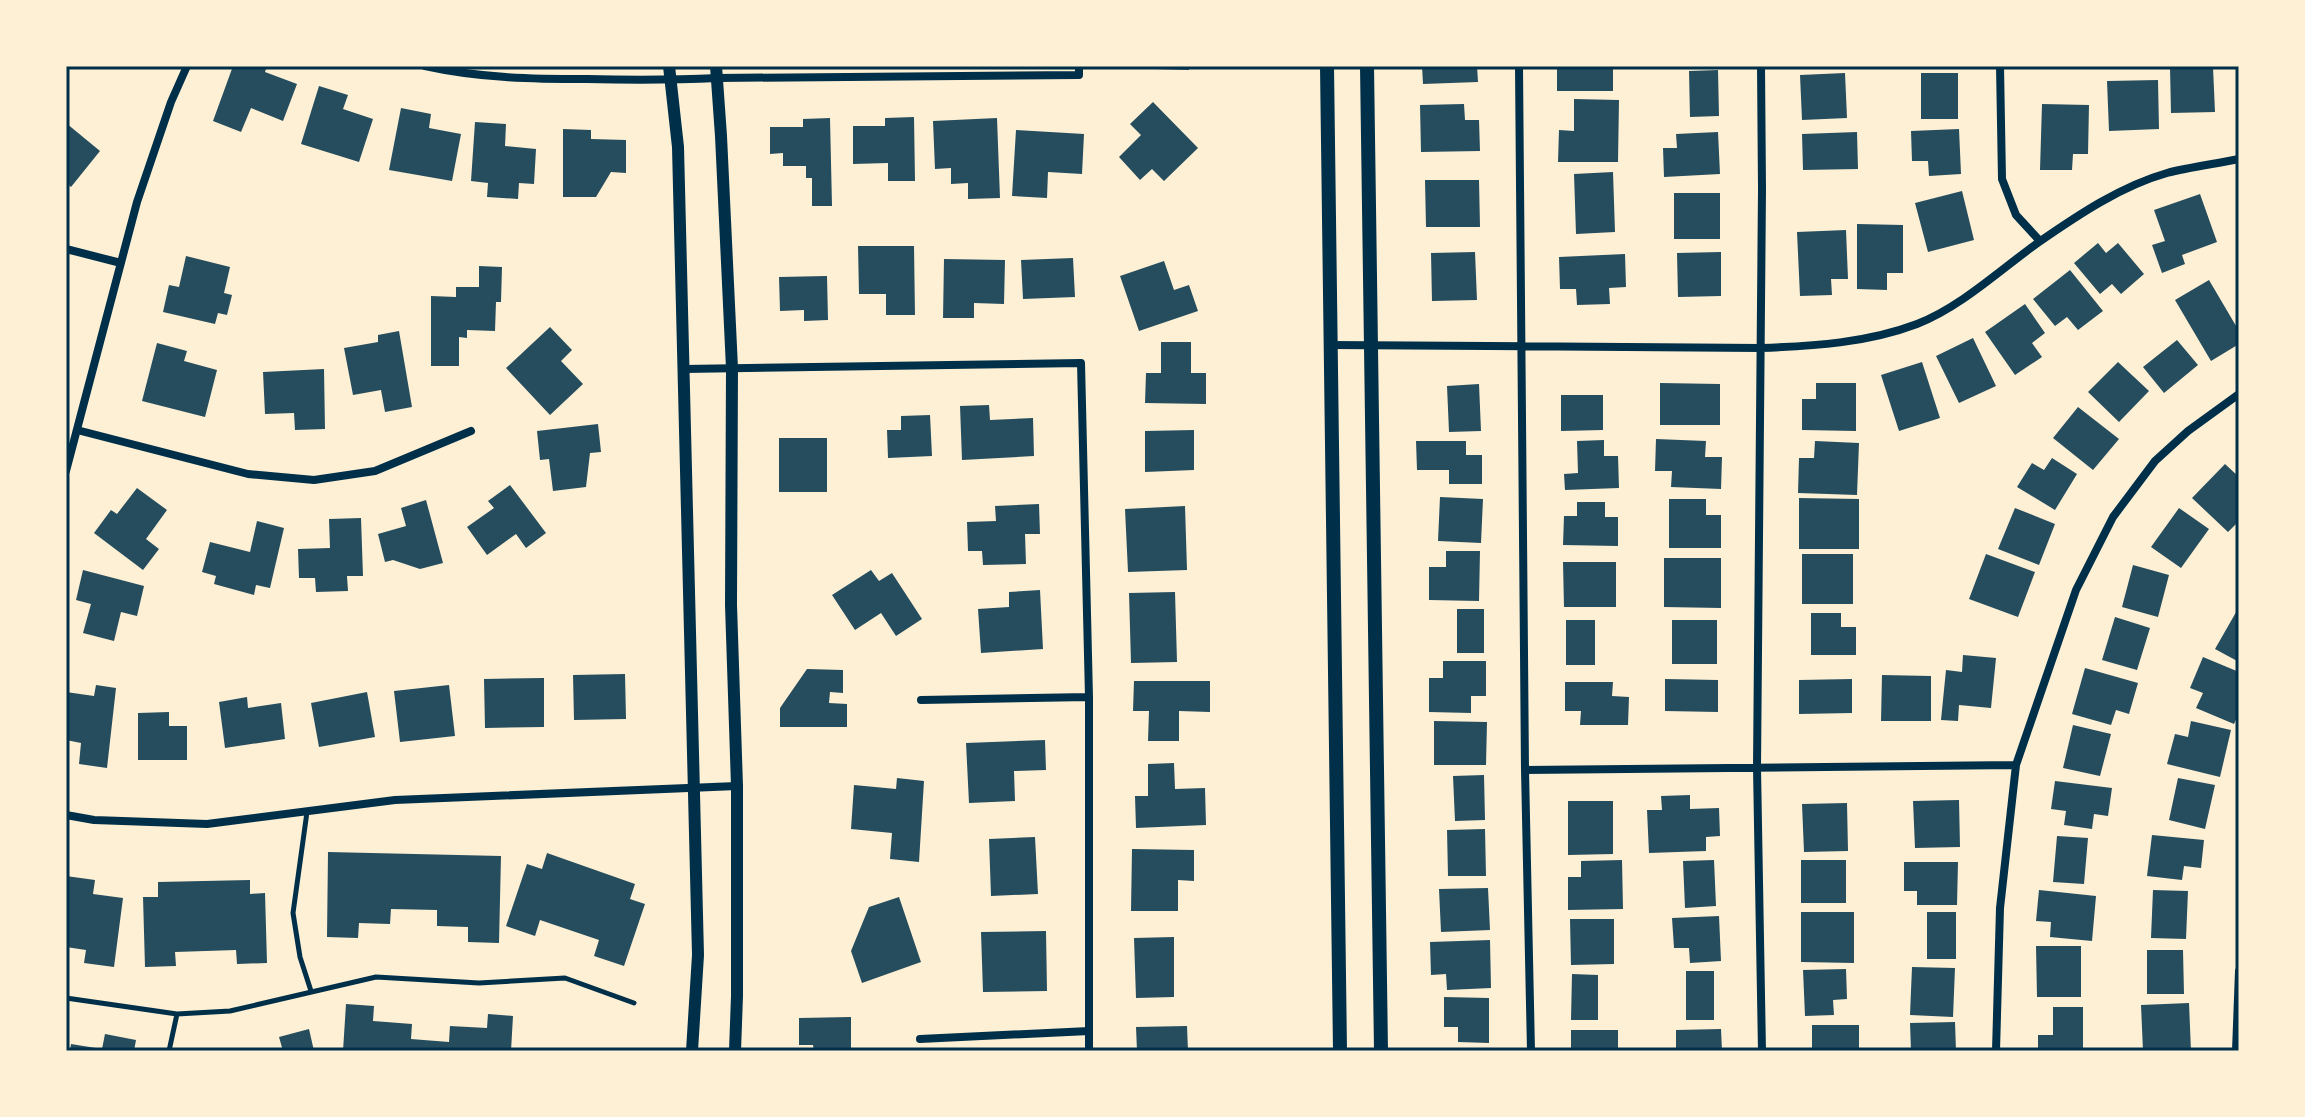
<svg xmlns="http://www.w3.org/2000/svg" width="2305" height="1117" viewBox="0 0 2305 1117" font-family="'Noto Serif',serif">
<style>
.building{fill:#264d5e}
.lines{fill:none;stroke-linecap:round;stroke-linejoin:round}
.service{stroke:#003049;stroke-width:5}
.minor{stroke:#003049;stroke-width:8}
.tertiary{stroke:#003049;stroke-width:12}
.secondary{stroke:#003049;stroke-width:14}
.neatline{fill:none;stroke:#003049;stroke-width:3}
</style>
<rect width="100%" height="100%" fill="#fdf0d5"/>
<path class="building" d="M233,66H267L265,72L297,84L283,121L251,108L241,132L213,121Z
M1154,66H1189V70L1154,69Z
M1422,66H1477L1478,82L1423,84Z
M1557,66H1613V91H1557Z
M2213,67L2215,112L2171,113L2170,68Z
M1718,70L1719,116L1690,117L1689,71Z
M1845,73L1847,118L1802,120L1800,75Z
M1921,73H1958V119H1921Z
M2158,80L2159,129L2109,131L2107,81Z
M319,86L348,95L343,109L373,119L359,162L301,144Z
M1574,99L1619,100L1618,162H1558L1559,130L1574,131Z
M1153,102L1198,148L1164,181L1152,169L1140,180L1119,157L1141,135L1130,124Z
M1464,104L1465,120H1479L1480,151L1421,152L1420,105Z
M2042,104L2089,105L2088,154H2073L2072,170H2040Z
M401,108L431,114L429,128L461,134L452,181L389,170Z
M914,117L915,181H888V163L853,164V126H885V118Z
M830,118L832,206H812V178H806V166H783V153L770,154V127H803V119Z
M997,118L1000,198L968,199V183L951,184V168L935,169L933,121Z
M475,122L506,124L505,146L536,149L534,184L519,183L518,199L487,197L488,183L471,181Z
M66,123L100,151L71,187L66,183Z
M563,129L591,130V139L626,140V173L611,172L596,197H563Z
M1959,129L1961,174L1929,176L1928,161H1912L1911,131Z
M1016,130L1084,134L1082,174L1048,172L1047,198L1012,196Z
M1718,132L1720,174L1664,177L1663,148H1677L1676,134Z
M1857,132L1858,169L1803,170L1802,134Z
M1613,172L1615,232L1576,234L1574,174Z
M1425,180H1479L1480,227H1426Z
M1962,191L1974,240L1928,252L1915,203Z
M1674,193H1720V239H1674Z
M2200,194L2217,242L2182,255L2185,264L2162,273L2152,245L2165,241L2154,210Z
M1857,224L1903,225V273H1887V290L1857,289Z
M1846,230L1848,279H1831L1832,295L1800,296L1797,232Z
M2098,243L2106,253L2118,243L2144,274L2121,294L2112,284L2100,294L2074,263Z
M858,246H914L915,315H886V294H859Z
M1475,252L1477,300L1432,301L1431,253Z
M1721,252V296L1678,297L1677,253Z
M1625,254L1626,287L1609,288L1610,304L1577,305L1576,289H1560L1559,257Z
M186,256L230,267L224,293L232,295L227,315L218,313L215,324L163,312L169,285L179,287Z
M1073,258L1075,297L1023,299L1021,260Z
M944,259L1005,260L1004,304L974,303V318H943Z
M1164,261L1174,290L1189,285L1198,311L1139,331L1120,276Z
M479,266L502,267L501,302H496L495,331L467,330V338L459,337V366H431V296L456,297V287H479Z
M2070,270L2103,311L2078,330L2067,317L2055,326L2033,299Z
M827,276L828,320L804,321V310L780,311L779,277Z
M2209,280L2239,331V344L2211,361L2175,300Z
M2025,304L2045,333L2032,343L2042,357L2015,375L1985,332Z
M550,327L572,350L561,361L583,384L550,415L506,368Z
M399,331L412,407L385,412L381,390L353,395L344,348L378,342V335Z
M1973,338L1996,386L1959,403L1936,356Z
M2177,340L2198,365L2164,393L2143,367Z
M1161,342H1191V373H1206V404L1145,403L1146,373H1161Z
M157,343L187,351L184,361L217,370L205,417L142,401Z
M1922,362L1940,418L1899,431L1881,375Z
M2118,362L2149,391L2119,422L2088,392Z
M324,369L325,429L295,430L294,413L265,414L263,372Z
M1660,383L1720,384V425H1660Z
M1816,383H1856V431L1802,430V399H1816Z
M1479,384L1481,431L1449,432L1447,386Z
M1561,395H1603V430L1561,431Z
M989,405L990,420L1033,418L1034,456L962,460L960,406Z
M2078,407L2119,439L2093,470L2053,438Z
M930,415L932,456L888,458L887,430H901V416Z
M598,424L601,452L590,453L586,487L553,491L549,459L540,460L537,431Z
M1194,430V470L1145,472V431Z
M779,438H827V492H779Z
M1656,439L1706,441L1705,457H1722L1721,489L1671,487L1672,471H1655Z
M1604,440V456H1618L1619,488L1565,490L1564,474L1578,473L1577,441Z
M1416,441H1466V455H1482V484H1449V470H1417Z
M1815,441L1859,443L1857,495L1798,493L1799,458H1814Z
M2052,458L2077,474L2055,510L2017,487L2032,463L2044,470Z
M2225,464L2239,477V521L2228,532L2192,498Z
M510,485L546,533L526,548L516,534L487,555L467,527L494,508L488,501Z
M137,488L167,510L146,539L159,549L143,570L94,533L111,510L117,514Z
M1440,497L1483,499L1481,543L1438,541Z
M1799,498L1859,499V549H1799Z
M1669,499H1706V515H1721V548H1669Z
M426,500L443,563L420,569L393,560L385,562L378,534L406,526L401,508Z
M1577,502H1605V517H1618V546L1563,545L1564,516H1577Z
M1039,504L1040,534H1025L1026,564L983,565L982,551H968L967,522L996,521L995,506Z
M1185,506L1187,570L1128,572L1125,509Z
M2015,508L2055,524L2039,565L1998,549Z
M2179,508L2209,529L2181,568L2151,547Z
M361,518L363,576H347L348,591L316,592L315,578H299L298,549L330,548L329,519Z
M257,521L284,528L270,588L256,585L254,595L214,584L216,576L202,572L210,542L250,552Z
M1446,551H1480L1479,601L1429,600V567H1446Z
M1802,554H1853V604H1802Z
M1986,554L2035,572L2018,617L1969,599Z
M1664,558H1721V608L1664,607Z
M1563,562H1616V607H1564Z
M2133,565L2169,575L2158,617L2122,607Z
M83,570L144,586L137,616L121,612L114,641L83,633L91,604L76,600Z
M871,570L879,581L892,573L922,619L896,636L881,613L855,630L832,595Z
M1040,590L1043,649L981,653L978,609L1009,607V592Z
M1175,592L1177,662L1131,663L1129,593Z
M2239,607V662L2215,649Z
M1457,609H1484V653H1457Z
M1811,613H1841V627H1856V655H1811Z
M2115,617L2150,628L2137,670L2102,660Z
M1566,620H1595V665H1566Z
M1672,620H1717V664H1672Z
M1963,655L1996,658L1991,708L1959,705L1958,721L1941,720L1946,670L1962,672Z
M2203,657L2239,672V713L2234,724L2196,708L2203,693L2190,688Z
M1443,661H1486V696H1471V713L1429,712V678H1443Z
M2085,668L2138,683L2129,714L2116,710L2111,725L2072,714Z
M807,669L843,670V693L830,692L829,703L847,704V727H780V708Z
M625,674L626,719L574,720L573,675Z
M1882,675L1931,676V721H1881Z
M544,678V727L485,728L484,679Z
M1665,679L1718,680V712L1665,711Z
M1852,679V713L1799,714V680Z
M1134,681H1210V712L1179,711V741H1148L1149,711H1133Z
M1565,682H1613L1612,696L1629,697L1628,725H1580L1581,711H1565Z
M96,685L116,688L107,768L79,764L81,743L66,740V692L94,696Z
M449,685L455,736L400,742L394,691Z
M367,692L375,737L319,747L311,703Z
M247,697L248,708L281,703L285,739L225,748L219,702Z
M169,712V726H187V760H138V713Z
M1434,721L1487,722L1486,765H1434Z
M2191,721L2231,730L2220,777L2167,764L2175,734L2188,737Z
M2073,725L2111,734L2100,776L2063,768Z
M1045,740L1046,770L1014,771L1015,801L969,803L966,743Z
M1174,763L1175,789L1205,788L1206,825L1136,828L1135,796H1148V764Z
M1484,775L1485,820L1455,821L1453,776Z
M897,778L924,781L919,862L890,859L892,833L851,829L854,785L896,789Z
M2178,778L2215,785L2205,829L2169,820Z
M2055,781L2112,788L2108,816L2094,814L2092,829L2064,825L2066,811L2051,809Z
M1690,795V809L1719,808L1720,836L1706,837V851L1649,853L1647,810H1662L1661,796Z
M1959,800L1960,847L1915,848L1913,801Z
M1568,801H1613V854L1568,855Z
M1847,803L1848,851L1804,852L1802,804Z
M1485,829L1486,876H1448L1447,830Z
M2152,835L2204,840L2201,868L2184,866L2182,880L2147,876Z
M2057,836L2088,838L2084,884L2053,882Z
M1035,837L1038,894L991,896L989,839Z
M1132,849L1194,850V881L1178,880V911H1131Z
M328,852L501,856L499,943L468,942V927L437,926V910L391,909L390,924L359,923L358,938L327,937Z
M547,853L635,884L630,899L645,904L624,966L594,956L599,940L540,920L535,936L506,926L527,864L542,869Z
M1622,860L1623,909L1568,910V877H1581V861Z
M1714,860L1716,906L1685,908L1683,861Z
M1801,860H1846V903H1801Z
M1904,862H1958L1957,905H1917V891H1904Z
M66,876L95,880L93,894L123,898L114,967L84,963L86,950L66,947Z
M250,880V894L265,893L267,963L237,964L236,950L175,952L176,966L145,967L143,897H158V882Z
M1488,888L1490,930L1441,932L1439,889Z
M2039,890L2096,896L2092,941L2050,937L2051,922L2036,921Z
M2153,890L2188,891L2186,939L2151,938Z
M899,897L921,962L862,983L851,951L869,907Z
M1801,912H1854V963L1801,962Z
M1927,912H1956V959H1927Z
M1719,916L1721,961L1690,963L1689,948H1674L1672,918Z
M1570,919H1614V964L1571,965Z
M1046,931L1047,991L983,992L981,932Z
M1174,937V997L1136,998L1134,938Z
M1490,940L1491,988L1447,990L1446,974L1431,975L1430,942Z
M2036,946H2081V997H2037Z
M2147,950H2183L2184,994H2147Z
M1912,967L1955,968L1953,1017L1910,1015Z
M1846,969L1847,999L1833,1000L1834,1015L1805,1016L1803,970Z
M1686,971H1714V1020H1686Z
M1572,974L1598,975V1020H1571Z
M1444,997L1489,998V1043L1458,1042V1027H1444Z
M2189,1003L2191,1051H2143L2141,1005Z
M346,1004L374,1006L373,1021L412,1024L411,1039L449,1042L450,1026L487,1028L488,1014L513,1016L511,1051H343Z
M2053,1007H2083V1050L2038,1049V1035H2053Z
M851,1017V1049H843V1051H814L813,1045H799V1018Z
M1955,1022L1956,1051H1911L1910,1023Z
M1812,1025H1859V1051H1812Z
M1187,1026L1188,1051H1137L1136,1027Z
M309,1029L314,1051H283L279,1037Z
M1721,1029L1722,1051H1676V1030Z
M1571,1030H1618V1051H1571Z
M105,1034L136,1040L134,1051H70L71,1044L102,1049Z"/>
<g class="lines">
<path class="service" d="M307,812L293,913L300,957L311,991
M66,998L177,1014L230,1011L376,977L479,983L565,978L634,1003
M169,1051L177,1014"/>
<path class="minor" d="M425,66C479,78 532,79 587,79C631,80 674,80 718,78L1079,75V66
M1519,66L1525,770L1531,1051
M1761,66L1762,189L1757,768L1762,1051
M2000,66L2002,179L2016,215L2040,241
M66,249L121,263
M1330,345L1761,348C1814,346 1867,343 1917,324C1961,307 2001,269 2039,242C2078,215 2121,186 2167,173C2190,167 2215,164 2239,159
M684,369L1081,363L1089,697V1051
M77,430L248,474L314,480L375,471L471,431
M66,471L137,202L171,102L187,66
M921,700L1089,697
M1525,770L2016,765
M66,815L94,820L207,824L395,800L737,786
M920,1039L1089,1031
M1996,1051L2000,908L2016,765L2076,590L2113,517L2155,461L2188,431L2239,394
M2236,1051L2239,971"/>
<path class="tertiary" d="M669,66L678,147L698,955L692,1051
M716,66L721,136L732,368L731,605L737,786V996L735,1051"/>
<path class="secondary" d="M1327,66L1340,1051
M1367,66L1381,1051"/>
</g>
<rect width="2305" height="1117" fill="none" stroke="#fdf0d5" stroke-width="136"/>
<rect x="68" y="68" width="2169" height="981" class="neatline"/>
</svg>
